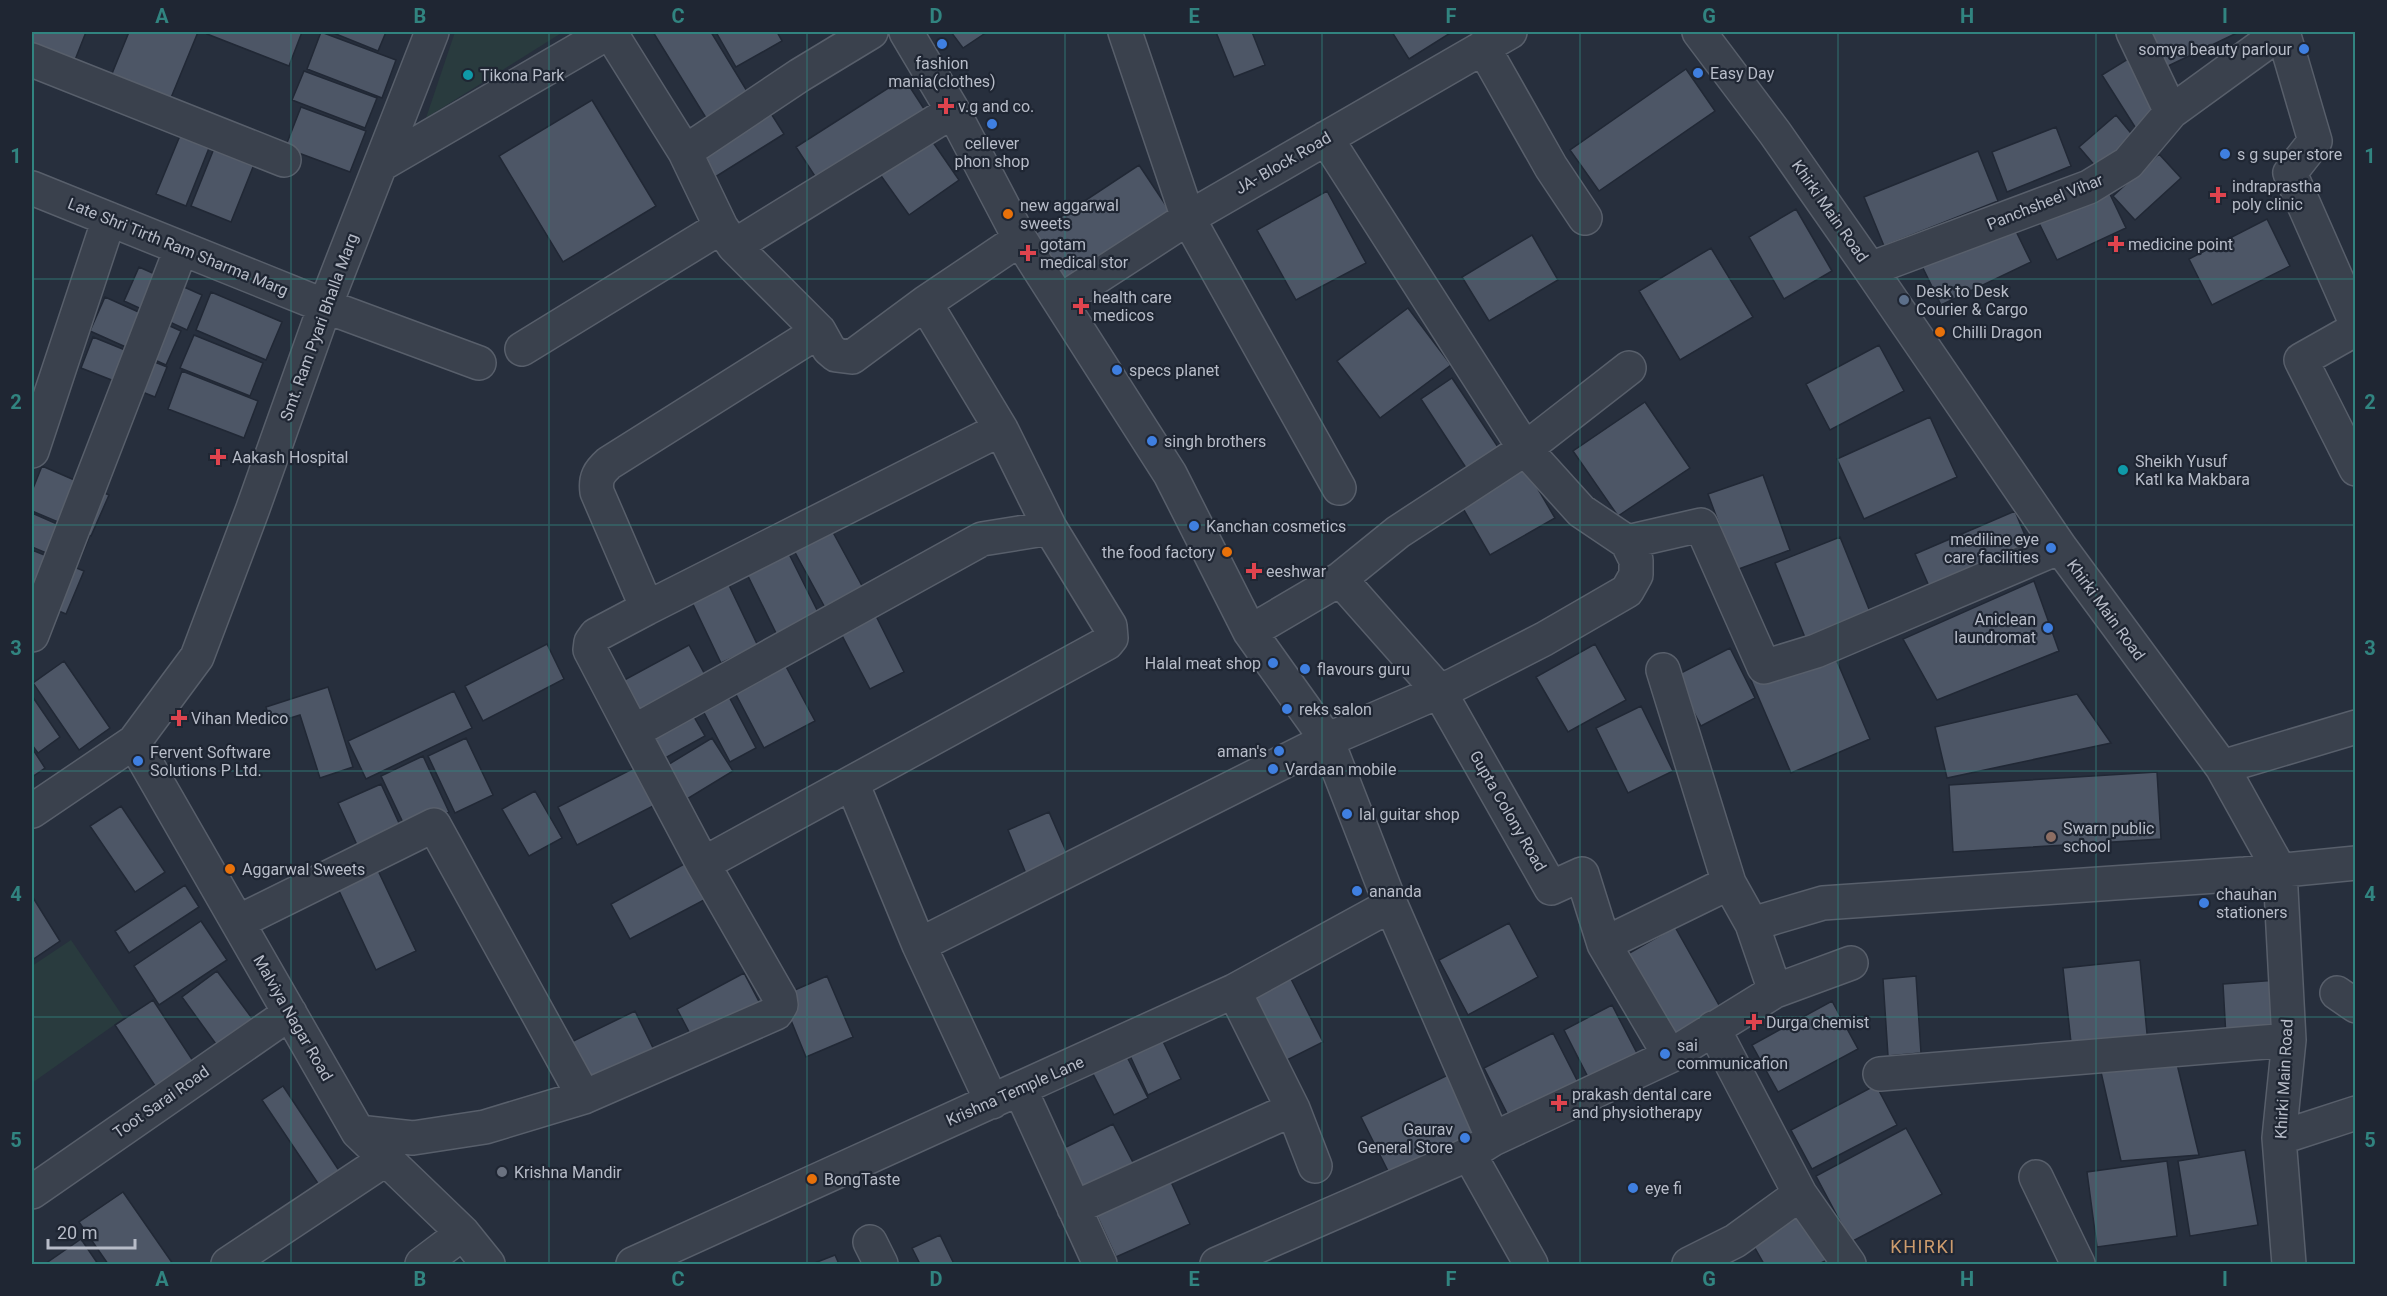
<svg xmlns="http://www.w3.org/2000/svg" width="2387" height="1296" viewBox="0 0 2387 1296" font-family="Roboto,sans-serif">
<style>
.green{fill:#293b3e}
.building{fill:#4d5666;stroke:#212835;stroke-width:1.5}
.lines{fill:none;stroke-linecap:round;stroke-linejoin:round}
.minor-casing{stroke:#585f6b;stroke-width:36}
.minor{stroke:#3a414d;stroke-width:33}
.grid{fill:none;stroke:#318480;stroke-width:1.5;stroke-opacity:0.55}
.shop-dot{fill:#3f7fe0;stroke:#1f2633;stroke-width:2}
.culture-dot{fill:#0f9aa8;stroke:#1f2633;stroke-width:2}
.health-dot{fill:#e0444e;stroke:#1f2633;stroke-width:2}
.food-dot{fill:#e8710a;stroke:#1f2633;stroke-width:2}
.service-dot{fill:#5c6f8a;stroke:#1f2633;stroke-width:2}
.education-dot{fill:#8d6e63;stroke:#1f2633;stroke-width:2}
.worship-dot{fill:#6b7280;stroke:#1f2633;stroke-width:2}
.labels{text-anchor:middle;dominant-baseline:central;stroke-width:4.5;stroke-linejoin:round;paint-order:stroke}
.poi-label{font-size:16px;fill:#b7bcc8;stroke:#1f2633;text-anchor:start}
.street-label{font-size:16px;fill:#b7bcc8;stroke:#1f2633}
.neighbourhood-label{font-size:18px;letter-spacing:1.5px;fill:#cd9c6d;stroke:#1f2633}
.neatline{fill:none;stroke:#318480;stroke-width:2}
.grid-label{font-size:20px;text-anchor:middle;font-weight:bold;fill:#318480}
</style>
<rect width="100%" height="100%" fill="#272f3d"/>
<path class="green" d="M455,32H563L426,118Z
M71,940L124,1018L32,1083V966Z"/>
<path class="building" d="M32,32H86L73,65L32,48Z
M129,32H198L168,105L109,81Z
M208,32H302L289,66L207,34Z
M321,32L396,60L382,98L307,69Z
M331,32H386L378,51Z
M653,32H711L753,101L711,126Z
M716,32H777L782,41L736,67Z
M951,32H987L963,48Z
M1216,32H1252L1265,65L1234,77Z
M1392,32H1452L1409,59Z
M2148,32H2239L2166,67Z
M2136,54L2159,112L2142,138L2102,75Z
M1686,69L1715,111L1599,191L1570,150Z
M304,71L377,98L365,128L292,100Z
M904,78L928,115L820,184L796,147Z
M592,100L656,206L563,262L499,156Z
M765,104L784,134L712,179L693,149Z
M301,107L366,131L350,172L285,148Z
M2116,115L2139,143L2102,174L2079,147Z
M184,126L213,138L186,206L156,194Z
M2056,127L2071,166L2007,192L1992,152Z
M930,138L959,180L909,215L879,173Z
M217,141L257,157L231,222L191,206Z
M1978,151L1998,201L1884,246L1864,197Z
M2159,154L2181,178L2135,220L2113,196Z
M1139,165L1171,213L1062,286L1030,237Z
M2107,188L2126,228L2057,260L2038,221Z
M1327,191L1366,263L1296,300L1257,230Z
M1796,209L1832,271L1784,299L1749,237Z
M2267,219L2290,266L2212,305L2189,259Z
M2011,221L2031,262L1941,305L1921,264Z
M1532,235L1558,280L1489,321L1462,277Z
M1711,248L1753,317L1680,360L1639,291Z
M139,267L202,295L187,330L124,301Z
M211,292L282,322L266,360L196,330Z
M105,297L181,331L166,365L90,331Z
M1408,308L1451,365L1380,418L1337,361Z
M194,335L263,363L250,396L180,368Z
M93,337L167,367L155,397L81,368Z
M1879,345L1904,391L1830,430L1806,384Z
M182,371L258,401L244,438L168,409Z
M1452,378L1504,456L1472,477L1421,399Z
M1645,402L1690,468L1618,516L1573,451Z
M1930,417L1957,477L1864,519L1837,459Z
M1522,462L1555,518L1490,555L1457,498Z
M42,466L109,495L91,536L32,511V491Z
M1763,475L1790,550L1736,570L1708,494Z
M2015,511L2031,550L1932,593L1915,554Z
M32,513L89,538L77,566L32,547Z
M829,525L867,595L829,615L791,545Z
M1840,537L1871,614L1806,640L1775,563Z
M785,546L819,614L777,635L743,566Z
M32,550L84,571L66,614L32,600Z
M726,579L758,646L721,663L689,596Z
M2034,581L2059,651L1937,700L1903,639Z
M871,606L904,672L870,689L836,624Z
M547,644L564,679L483,721L465,686Z
M1595,644L1626,700L1568,732L1536,677Z
M689,645L709,682L637,720L617,684Z
M1831,647L1870,739L1791,773L1751,680Z
M1730,648L1755,698L1701,726L1675,676Z
M64,661L110,728L79,750L33,683Z
M783,661L815,721L764,748L732,687Z
M328,687L353,767L320,778L300,715L271,724L266,707Z
M454,691L472,728L366,779L348,741Z
M727,693L756,748L730,762L701,707Z
M2077,694L2111,743L1947,778L1935,727Z
M32,696L60,737L38,753L32,745Z
M1641,706L1673,771L1628,793L1596,728Z
M690,710L705,736L658,762L644,736Z
M466,738L493,795L455,813L428,756Z
M712,738L733,771L687,799L666,766Z
M32,748L45,768L32,777Z
M423,756L449,812L407,831L381,776Z
M638,766L657,804L577,845L558,807Z
M2157,772L2161,839L1953,852L1949,785Z
M381,784L405,836L362,856L338,803Z
M535,791L562,838L529,856L502,809Z
M121,806L165,872L135,892L90,826Z
M1049,812L1069,858L1027,876L1008,830Z
M373,860L416,951L376,970L333,878Z
M686,863L706,899L630,939L611,904Z
M185,885L199,907L129,953L115,931Z
M32,896L60,941L32,960Z
M201,921L227,960L159,1005L134,966Z
M1509,923L1538,977L1468,1015L1439,960Z
M1675,927L1724,1014L1675,1042L1626,955Z
M2140,960L2148,1044L2072,1052L2063,968Z
M217,971L257,1025L221,1051L182,997Z
M744,973L764,1011L697,1047L677,1009Z
M1288,973L1323,1042L1279,1064L1245,994Z
M827,976L853,1037L806,1057L781,996Z
M1916,976L1921,1053L1888,1056L1883,979Z
M2278,980L2281,1034L2226,1037L2223,984Z
M153,1000L197,1067L159,1092L115,1025Z
M1832,1001L1858,1049L1778,1092L1752,1045Z
M1612,1005L1640,1059L1592,1085L1564,1030Z
M635,1011L658,1058L584,1094L561,1047Z
M1159,1033L1181,1079L1148,1095L1127,1049Z
M1553,1033L1582,1090L1513,1125L1484,1068Z
M1124,1051L1148,1098L1114,1115L1090,1068Z
M2177,1064L2199,1155L2121,1161L2101,1072Z
M1452,1073L1483,1135L1392,1179L1361,1117Z
M1876,1085L1897,1125L1812,1169L1791,1130Z
M283,1086L340,1172L319,1185L262,1100Z
M1113,1124L1138,1172L1085,1199L1060,1150Z
M1906,1128L1942,1194L1851,1242L1816,1176Z
M2245,1150L2258,1225L2190,1236L2178,1161Z
M2167,1161L2177,1236L2097,1247L2087,1172Z
M1167,1173L1190,1224L1116,1257L1093,1207Z
M123,1192L173,1264H108L79,1222Z
M1804,1211L1831,1258L1819,1264H1764L1751,1241Z
M940,1235L954,1264H920L912,1248Z
M81,1239L98,1264H45Z
M835,1255L839,1264H812Z"/>
<g class="lines">
<g class="minor-casing">
<path id="minor" d="M610,32L685,152L721,227L734,246L819,331L829,349L836,355L852,357L925,303L1020,239
M906,32L953,111L1020,239L1170,474L1250,632L1327,740L1391,905L1493,1139
M1125,32L1188,218L1339,488
M1699,32L1775,133L1870,269L2060,547L2222,767L2280,871L2289,1040L2279,1138L2289,1264
M2133,32L2171,112
M2283,32L2315,141L2290,173L2356,323
M1483,47L1551,167L1585,218
M32,60L284,160
M685,152L800,75L871,32
M382,164L609,32
M32,188L325,306L479,363
M734,246L953,111
M1870,269L2089,187L2128,163L2171,112L2281,32
M1060,301L1188,218L1510,32
M2356,329L2301,360L2356,469
M819,331L609,463C599,472 595,478 597,492L647,608L1001,429
M522,349L721,227
M32,451L109,219
M1627,542L1701,525L1764,667L1816,651L2060,547
M1340,579L1439,691L1551,888L1582,874L1604,944L1670,1056
M1250,632L1340,579L1398,532L1525,449L1629,368
M32,635L181,249
M1663,670L1729,883L1752,924L1775,991
M633,732L590,650L591,642L596,635L647,608
M134,742L358,1132L463,1233L488,1264
M2222,767L2356,727
M852,783L919,945L992,1102
M32,811L134,742L197,657L252,511L325,306L432,32
M703,864L1107,643L1111,638L1110,626L1050,528L1001,429L925,303
M238,922L434,825L584,1097
M1752,924L1823,903L2245,874L2356,863
M1604,944L1729,883
M919,945L1327,740L1454,685L1544,639L1627,591L1636,575V560L1627,542L1581,511L1525,449L1326,138
M1234,991L1293,1109L1315,1166
M2337,993L2356,1006
M1713,1028L1800,1194L1849,1264
M1880,1074L2289,1040
M1020,1089L1100,1264
M358,1132L413,1138L485,1127L584,1097L776,1013L781,1005L780,998L703,864L633,732L982,539L1050,528
M2279,1138L2356,1113
M1469,1154L1531,1264
M2036,1177L2078,1264
M32,1192L290,1013
M1074,1208L1293,1109
M870,1242L881,1264
M228,1264L386,1159
M422,1264L463,1233
M633,1264L1234,991L1391,905
M1217,1264L1469,1154L1493,1139L1670,1056L1775,991L1851,963
M1689,1264L1735,1241L1800,1194"/>
</g>
<use href="#minor" class="minor"/>
</g>
<path class="grid" d="M291,32V1264M549,32V1264M807,32V1264M1065,32V1264M1322,32V1264M1580,32V1264M1838,32V1264M2096,32V1264M32,279H2356M32,525H2356M32,771H2356M32,1017H2356"/>
<g class="shop-dot">
<circle cx="942" cy="44" r="6"/>
<circle cx="2304" cy="49" r="6"/>
<circle cx="1698" cy="73" r="6"/>
<circle cx="992" cy="124" r="6"/>
<circle cx="2225" cy="154" r="6"/>
<circle cx="1117" cy="370" r="6"/>
<circle cx="1152" cy="441" r="6"/>
<circle cx="1194" cy="526" r="6"/>
<circle cx="2051" cy="548" r="6"/>
<circle cx="2048" cy="628" r="6"/>
<circle cx="1273" cy="663" r="6"/>
<circle cx="1305" cy="669" r="6"/>
<circle cx="1287" cy="709" r="6"/>
<circle cx="1279" cy="751" r="6"/>
<circle cx="138" cy="761" r="6"/>
<circle cx="1273" cy="769" r="6"/>
<circle cx="1347" cy="814" r="6"/>
<circle cx="1357" cy="891" r="6"/>
<circle cx="2204" cy="903" r="6"/>
<circle cx="1665" cy="1054" r="6"/>
<circle cx="1465" cy="1138" r="6"/>
<circle cx="1633" cy="1188" r="6"/>
</g>
<g class="culture-dot">
<circle cx="468" cy="75" r="6"/>
<circle cx="2123" cy="470" r="6"/>
</g>
<g class="health-dot">
<path d="M943 97h6v6h6v6h-6v6h-6v-6h-6v-6h6z"/>
<path d="M2215 186h6v6h6v6h-6v6h-6v-6h-6v-6h6z"/>
<path d="M2113 235h6v6h6v6h-6v6h-6v-6h-6v-6h6z"/>
<path d="M1025 244h6v6h6v6h-6v6h-6v-6h-6v-6h6z"/>
<path d="M1078 297h6v6h6v6h-6v6h-6v-6h-6v-6h6z"/>
<path d="M215 448h6v6h6v6h-6v6h-6v-6h-6v-6h6z"/>
<path d="M1251 562h6v6h6v6h-6v6h-6v-6h-6v-6h6z"/>
<path d="M176 709h6v6h6v6h-6v6h-6v-6h-6v-6h6z"/>
<path d="M1751 1013h6v6h6v6h-6v6h-6v-6h-6v-6h6z"/>
<path d="M1556 1094h6v6h6v6h-6v6h-6v-6h-6v-6h6z"/>
</g>
<g class="food-dot">
<circle cx="1008" cy="214" r="6"/>
<circle cx="1940" cy="332" r="6"/>
<circle cx="1227" cy="552" r="6"/>
<circle cx="230" cy="869" r="6"/>
<circle cx="812" cy="1179" r="6"/>
</g>
<circle class="service-dot" cx="1904" cy="300" r="6"/>
<circle class="education-dot" cx="2051" cy="837" r="6"/>
<circle class="worship-dot" cx="502" cy="1172" r="6"/>
<g class="labels">
<g class="poi-label">
<text x="2292" y="49" text-anchor="end">somya beauty parlour</text>
<text x="942" y="63" text-anchor="middle">fashion<tspan x="942" dy="18">mania(clothes)</tspan></text>
<text x="1710" y="73">Easy Day</text>
<text x="480" y="75">Tikona Park</text>
<text x="958" y="106">v.g and co.</text>
<text x="992" y="143" text-anchor="middle">cellever<tspan x="992" dy="18">phon shop</tspan></text>
<text x="2237" y="154">s g super store</text>
<text x="2232" y="186">indraprastha<tspan x="2232" dy="18">poly clinic</tspan></text>
<text x="1020" y="205">new aggarwal<tspan x="1020" dy="18">sweets</tspan></text>
<text x="1040" y="244">gotam<tspan x="1040" dy="18">medical stor</tspan></text>
<text x="2128" y="244">medicine point</text>
<text x="1916" y="291">Desk to Desk<tspan x="1916" dy="18">Courier &amp; Cargo</tspan></text>
<text x="1093" y="297">health care<tspan x="1093" dy="18">medicos</tspan></text>
<text x="1952" y="332">Chilli Dragon</text>
<text x="1129" y="370">specs planet</text>
<text x="1164" y="441">singh brothers</text>
<text x="232" y="457">Aakash Hospital</text>
<text x="2135" y="461">Sheikh Yusuf<tspan x="2135" dy="18">Katl ka Makbara</tspan></text>
<text x="1206" y="526">Kanchan cosmetics</text>
<text x="2039" y="539" text-anchor="end">mediline eye<tspan x="2039" dy="18">care facilities</tspan></text>
<text x="1215" y="552" text-anchor="end">the food factory</text>
<text x="1266" y="571">eeshwar</text>
<text x="2036" y="619" text-anchor="end">Aniclean<tspan x="2036" dy="18">laundromat</tspan></text>
<text x="1261" y="663" text-anchor="end">Halal meat shop</text>
<text x="1317" y="669">flavours guru</text>
<text x="1299" y="709">reks salon</text>
<text x="191" y="718">Vihan Medico</text>
<text x="1267" y="751" text-anchor="end">aman's</text>
<text x="150" y="752">Fervent Software<tspan x="150" dy="18">Solutions P Ltd.</tspan></text>
<text x="1285" y="769">Vardaan mobile</text>
<text x="1359" y="814">lal guitar shop</text>
<text x="2063" y="828">Swarn public<tspan x="2063" dy="18">school</tspan></text>
<text x="242" y="869">Aggarwal Sweets</text>
<text x="1369" y="891">ananda</text>
<text x="2216" y="894">chauhan<tspan x="2216" dy="18">stationers</tspan></text>
<text x="1766" y="1022">Durga chemist</text>
<text x="1677" y="1045">sai<tspan x="1677" dy="18">communicafion</tspan></text>
<text x="1572" y="1094">prakash dental care<tspan x="1572" dy="18">and physiotherapy</tspan></text>
<text x="1453" y="1129" text-anchor="end">Gaurav<tspan x="1453" dy="18">General Store</tspan></text>
<text x="514" y="1172">Krishna Mandir</text>
<text x="824" y="1179">BongTaste</text>
<text x="1645" y="1188">eye fi</text>
</g>
<g class="street-label">
<text transform="translate(1283 163) rotate(-30)">JA- Block Road</text>
<text transform="translate(2045 202) rotate(-22)">Panchsheel Vihar</text>
<text transform="translate(1830 211) rotate(55)">Khirki Main Road</text>
<text transform="translate(178 247) rotate(22)">Late Shri Tirth Ram Sharma Marg</text>
<text transform="translate(319 327) rotate(-70)">Smt. Ram Pyari Bhalla Marg</text>
<text transform="translate(2106 610) rotate(54)">Khirki Main Road</text>
<text transform="translate(1508 811) rotate(60)">Gupta Colony Road</text>
<text transform="translate(293 1018) rotate(60)">Malviya Nagar Road</text>
<text transform="translate(2284 1079) rotate(-87)">Khirki Main Road</text>
<text transform="translate(1015 1091) rotate(-24)">Krishna Temple Lane</text>
<text transform="translate(161 1102) rotate(-35)">Toot Sarai Road</text>
</g>
<g class="neighbourhood-label">
<text x="1923" y="1246">KHIRKI</text>
</g>
</g>
<rect width="2387" height="1296" fill="none" stroke="#1f2633" stroke-width="66"/>
<path d="M48 1239v9h87v-9" fill="none" stroke="#b7bcc8" stroke-width="3"/>
<text x="57" y="1239" font-size="18" fill="#b7bcc8" stroke="#1f2633" stroke-width="4.5" paint-order="stroke">20 m</text>
<rect x="33" y="33" width="2321" height="1230" class="neatline"/>
<g class="grid-label">
<text x="162" y="23">A</text>
<text x="420" y="23">B</text>
<text x="678" y="23">C</text>
<text x="936" y="23">D</text>
<text x="1194" y="23">E</text>
<text x="1451" y="23">F</text>
<text x="1709" y="23">G</text>
<text x="1967" y="23">H</text>
<text x="2225" y="23">I</text>
<text x="16" y="163">1</text>
<text x="2370" y="163">1</text>
<text x="16" y="409">2</text>
<text x="2370" y="409">2</text>
<text x="16" y="655">3</text>
<text x="2370" y="655">3</text>
<text x="16" y="901">4</text>
<text x="2370" y="901">4</text>
<text x="16" y="1147">5</text>
<text x="2370" y="1147">5</text>
<text x="162" y="1286">A</text>
<text x="420" y="1286">B</text>
<text x="678" y="1286">C</text>
<text x="936" y="1286">D</text>
<text x="1194" y="1286">E</text>
<text x="1451" y="1286">F</text>
<text x="1709" y="1286">G</text>
<text x="1967" y="1286">H</text>
<text x="2225" y="1286">I</text>
</g>
</svg>
